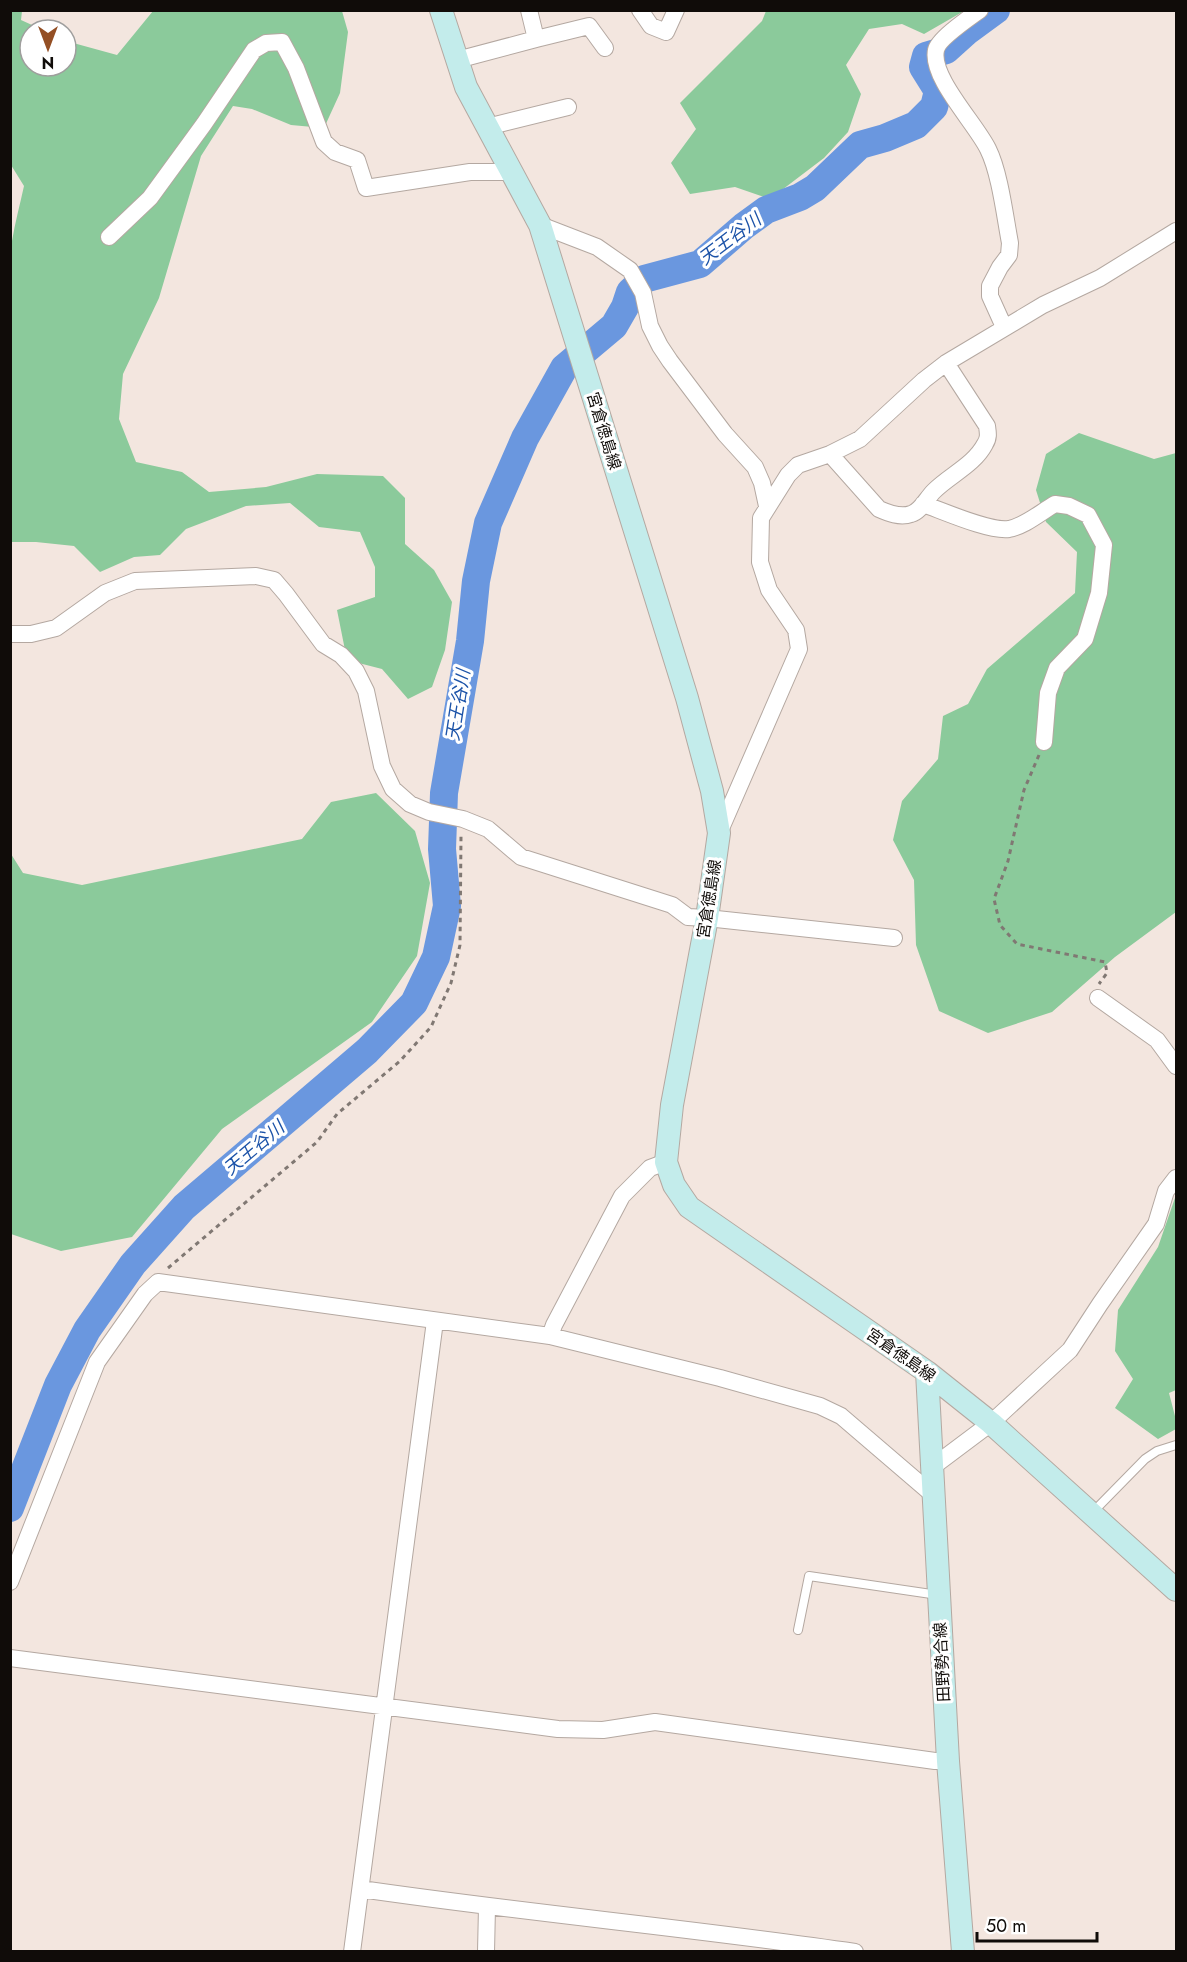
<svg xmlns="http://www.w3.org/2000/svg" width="1187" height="1962" viewBox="0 0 1187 1962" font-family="Jost,'Noto Sans JP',sans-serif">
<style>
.green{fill:#8bca9b}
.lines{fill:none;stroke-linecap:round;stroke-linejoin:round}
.river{stroke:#6a97df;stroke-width:28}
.lane-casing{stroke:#b4a8a1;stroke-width:10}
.street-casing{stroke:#b4a8a1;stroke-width:18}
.secondary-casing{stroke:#b4a8a1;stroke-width:24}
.path{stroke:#807873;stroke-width:3;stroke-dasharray:4.5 4.5;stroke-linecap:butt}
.lane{stroke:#fff;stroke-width:8}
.street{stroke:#fff;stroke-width:16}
.secondary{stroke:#c3eceb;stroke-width:22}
.labels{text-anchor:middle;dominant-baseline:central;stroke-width:6;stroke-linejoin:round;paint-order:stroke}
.street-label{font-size:16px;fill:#100c09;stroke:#fff}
.water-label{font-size:18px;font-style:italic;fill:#1c53a8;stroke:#fff}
</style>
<rect width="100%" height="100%" fill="#f3e6df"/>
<path class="green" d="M11,11H22L21,20L43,30H30V66H66V41L117,55L153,11H342L348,32L340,93L324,128L291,125L252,109L233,106L201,156L159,298L123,374L119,419L136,462L182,472L209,492L266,487L317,474L383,476L405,498V544L434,570L452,602L445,650L432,687L408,699L382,669L347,660L337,610L375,597V567L360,532L319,527L290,503L246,506L186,529L160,555L134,557L100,572L74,546L36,542H11L10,347L12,345C10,311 7,275 12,241C15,223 20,204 24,186L11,165Z
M766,11H964L924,34L902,24L869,29L846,65L861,94L848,132L824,158L770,199L735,187L690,194L671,163L696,129L680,103L762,21Z
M1079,433L1154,459L1176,453V912L1115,957L1052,1012L988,1033L939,1011L916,945L914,880L893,840L902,801L938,759L943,716L968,704L987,669L1075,593L1077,552L1046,522L1036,490L1046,454Z
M376,793L415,831L430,883L417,956L372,1022L222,1129L132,1237L61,1251L11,1234V854L23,873L82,885L302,839L331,802Z
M1176,1195V1390L1169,1393L1176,1420V1429L1158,1439L1115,1408L1133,1379L1115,1351L1118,1310L1158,1247Z"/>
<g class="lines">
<path class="river" d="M10,1508L58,1385L87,1330L133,1264L184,1207L367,1051L414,1003L436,957L447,906L442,849L444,793L470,641L476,581L488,523L525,438L564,368L614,326L625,307L630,292L644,279L700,264L744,226L766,210L800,197L815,188L860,145L885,138L916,125L934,107L938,91L923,67L926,56L946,50L966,32L996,10"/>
<g class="lane-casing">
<path id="lane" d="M1092,1513L1145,1459L1157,1451L1176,1445
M798,1630L809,1576L938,1595"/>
</g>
<g class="street-casing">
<path id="street" d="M640,10L651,26L666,32L676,10
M980,10C969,18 938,39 936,50C930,77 976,124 988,149C1000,173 1005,217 1010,243L1009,255L1000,267L990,286V296L1004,327
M536,39L589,26L605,48
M457,60L536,39L529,10
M487,127L568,107
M540,225L597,247L630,270L643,293L650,326L660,346L670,361L725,434L755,467L762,483L767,506
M109,237L150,198L204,124L254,50L266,43L282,42L296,68L324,142L335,152L357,160L366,188L470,172H511
M830,454L879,509C888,513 900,518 911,514C921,511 926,499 934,491C950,475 974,465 985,444C989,438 988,433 987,426L946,363
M923,504C943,511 990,532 1009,529C1025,526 1041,512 1055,504L1069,506L1088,515L1104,545L1099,593L1085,639L1057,668L1048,693L1044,742
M10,634H31L56,628L105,593L135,581L256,576L274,580L286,594L323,644L341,655L356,671L366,691L382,766L393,789L410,804L429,812L463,819L488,829L521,857L672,905L688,917L707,918L894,938
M719,833L799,649L796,630L769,590L760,562L761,518L788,475L798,465L830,454L860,439L924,380L946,363L1043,305L1100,278L1176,231
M1098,998L1157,1040L1176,1066
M550,1336L554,1325L622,1196L650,1168L666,1162
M931,1468L991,1423L1070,1350L1100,1304L1156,1224L1166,1191L1176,1178
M10,1582L97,1362L145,1294L158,1282L550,1336L720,1378L820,1406L841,1416L932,1494
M10,1658L558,1729L603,1730L655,1722L935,1761H948
M361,1889C525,1913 691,1928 855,1952
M352,1952L435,1321
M486,1952L487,1907"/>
</g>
<g class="secondary-casing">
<path id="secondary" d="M441,10L466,87L540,225L687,698L712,791L719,833L707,918L672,1105L666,1162L674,1185L689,1207L927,1372L991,1423L1176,1590
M927,1372L948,1761L963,1952"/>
</g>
<path class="path" d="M1039,755L1024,790L1008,861L994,899L1000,925L1017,944L1105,962L1107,973L1099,984
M168,1268L317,1142L337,1114L400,1061L431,1027L451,983L460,945L461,836"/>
<use href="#lane" class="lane"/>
<use href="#street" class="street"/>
<use href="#secondary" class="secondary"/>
</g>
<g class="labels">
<g class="street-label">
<text transform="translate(604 431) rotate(73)">宮倉徳島線</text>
<text transform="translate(709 899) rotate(-81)">宮倉徳島線</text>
<text transform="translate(901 1355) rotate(35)">宮倉徳島線</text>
<text transform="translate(942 1662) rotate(-93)">田野勢合線</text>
</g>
<g class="water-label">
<text transform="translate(730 239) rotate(-37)">天王谷川</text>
<text transform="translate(458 705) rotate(-81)">天王谷川</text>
<text transform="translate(254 1148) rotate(-40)">天王谷川</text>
</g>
</g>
<rect width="1187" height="1962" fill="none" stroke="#100c09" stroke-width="24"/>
<g transform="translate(48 48) rotate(180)"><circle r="28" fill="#ffffff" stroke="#9f9e9d" stroke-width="1.5"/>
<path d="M0-4.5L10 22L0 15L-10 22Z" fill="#944f24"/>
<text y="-9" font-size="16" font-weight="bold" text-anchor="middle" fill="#100c09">N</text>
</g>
<path d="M977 1932v9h120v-9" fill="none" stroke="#100c09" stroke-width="3"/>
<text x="986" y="1932" font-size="18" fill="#100c09" stroke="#ffffff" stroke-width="4.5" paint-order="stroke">50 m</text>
</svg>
